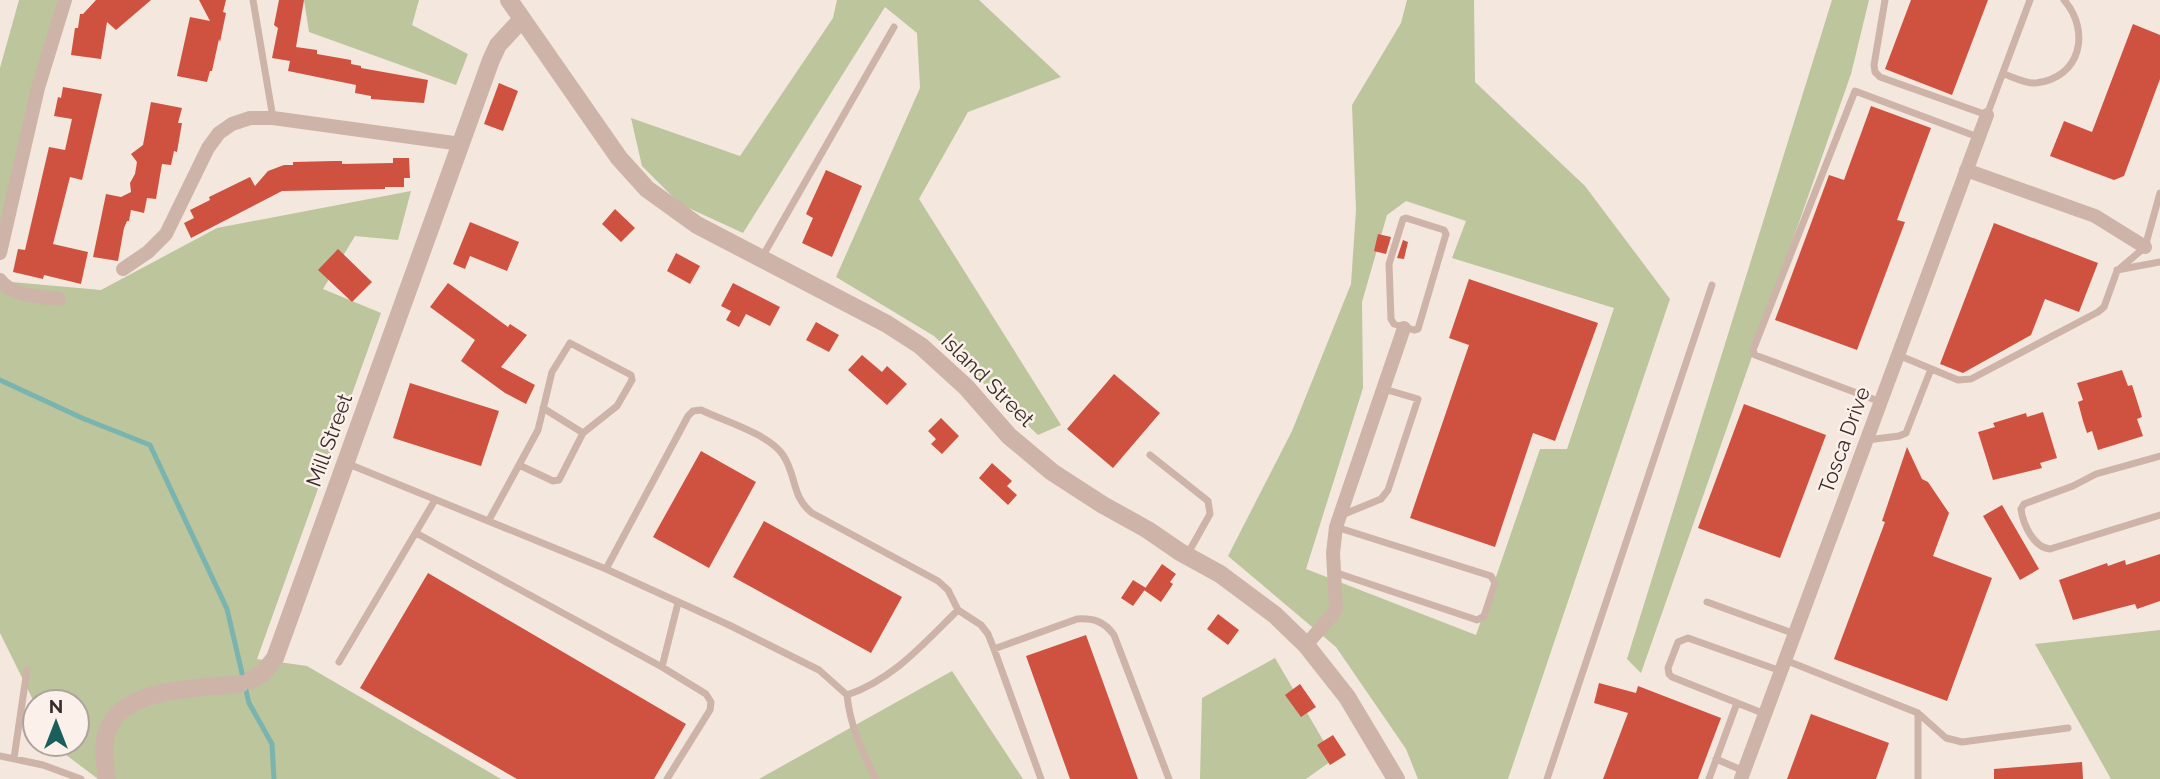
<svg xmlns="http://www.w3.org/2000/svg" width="2160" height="779" viewBox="0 0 2160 779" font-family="Raleway,sans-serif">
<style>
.green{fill:#bcc59c;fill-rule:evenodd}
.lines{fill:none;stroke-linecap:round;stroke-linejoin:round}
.stream{stroke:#7ab4af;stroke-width:5}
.building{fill:#cf5241}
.service{stroke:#ceb4a8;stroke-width:7}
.minor{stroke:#ceb4a8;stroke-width:14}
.tertiary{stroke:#ceb4a8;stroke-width:18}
.labels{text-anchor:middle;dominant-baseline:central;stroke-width:5;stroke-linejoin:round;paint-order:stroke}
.street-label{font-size:21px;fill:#3a2c29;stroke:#fbf1ea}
</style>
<rect width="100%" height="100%" fill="#f4e7dd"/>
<path class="green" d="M19,0H58L0,261V68Z
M304,0H419L412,25L468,54L456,85L309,32Z
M837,0H979L1061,77L968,112L919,199L1061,425L1038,435L934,336L836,277L920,88L917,33L885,7L743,233L680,204L642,166L631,118L740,156L833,18Z
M1407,0H1474L1475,82L1585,186L1670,299L1508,779H1418L1406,749L1336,647L1228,556L1292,431L1351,284L1356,210L1352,105L1401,23ZM1406,201L1466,221L1452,258L1614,308L1567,449H1540L1476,635L1306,569L1363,388L1362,302L1387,215Z
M1832,0H1869L1851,74L1641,673L1627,659Z
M411,191L398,240L355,236L323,289L381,313L257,659L307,666L501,779H98L57,748L55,744H77V702L35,704L0,633V281L101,290L217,228Z
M2160,630V779H2111L2035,644Z
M1275,658L1334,759L1306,779H1200L1202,698Z
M952,671L1023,779H759Z"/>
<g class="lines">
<path class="stream" d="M0,380L82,418L150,445L227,609L249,703L272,744L274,779"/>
</g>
<path class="building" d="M96,0H151L116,30L107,22L101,59L71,55L75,28H78L80,14H83Z
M199,0H226L223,12L226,13L220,42L219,39L212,71H210L207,82L177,76L190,17L210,21Z
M279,0H304L296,47L317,50V54L351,60V64L361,66V68L428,80L424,103L371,99V96L355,93L356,85L288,71L290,61L272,58L278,28L274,25Z
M1911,0H1988L1952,95L1885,69Z
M2133,24L2160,35V79L2124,176L2114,180L2050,156L2064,121L2092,132Z
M499,83L518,91L503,131L484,124Z
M63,87L102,94L82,180L70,177L53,244L88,252L81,284L44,275L43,279L13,272L18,249L25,250L49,147L65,150L72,119L54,116L58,97L61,98Z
M151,102L182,108L178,123H182L177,152L174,151L171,165L162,164L156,199L147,198L144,213L131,210L129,221H127L124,228L118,261L93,257L106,194L121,197L131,192L130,183L135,174L137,162L131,154L143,145Z
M1871,106L1931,128L1897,220L1905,222L1857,350L1775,320L1829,175L1844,180Z
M393,158H409L410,178H404V187H385V189L282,191L191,238L184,223L194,218L190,210L210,200L209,197L250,177L255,186L268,171L284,165H293V162L334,161H342V164L393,163Z
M826,170L862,186L832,257L802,243L813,218L806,214Z
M615,209L635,228L621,242L602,224Z
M470,222L519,242L507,271L470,256L465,269L453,264Z
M1994,223L2098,263L2079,312L2045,299L2031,335L1963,373L1940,364Z
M1378,234L1391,237L1386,254L1374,251Z
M1403,240L1408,242L1404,259L1397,258Z
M338,249L372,282L352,302L318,270Z
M676,253L700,266L690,284L667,271Z
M1469,279L1598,323L1555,441L1533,433L1495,547L1410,518L1469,345L1449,338Z
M448,283L508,327L510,324L527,335L501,367L535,385L526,404L505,393L461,361L475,340L430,307Z
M733,283L780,307L770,326L746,314L739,327L726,320L731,311L721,306Z
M816,322L839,335L829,352L806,340Z
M862,355L882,372L887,366L907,384L887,405L848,370Z
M2122,370L2128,386L2132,385L2139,407L2142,417L2137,419L2143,436L2098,450L2092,431L2087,433L2083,421L2078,402L2083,400L2077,383Z
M1114,374L1160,413L1113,468L1067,429Z
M410,383L499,411L481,466L393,438Z
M1744,404L1826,435L1780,558L1698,528Z
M2043,412L2057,458L2040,463L2042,468L1993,480L1978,432L1995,427L1993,423L2026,413L2027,417Z
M941,418L959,436L942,454L931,444L936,439L928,431Z
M1907,447L1922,479L1928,482L1949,513L1933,556L1992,578L1947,701L1834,659L1885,522L1882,521Z
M701,451L756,482L709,568L653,537Z
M992,463L1012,481L1007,486L1017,495L1008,505L979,478Z
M2002,505L2039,569L2020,580L1983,516Z
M764,521L902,597L871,653L733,577Z
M2160,554V601L2137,609L2135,604L2073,620L2059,580L2107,563L2108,566L2125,560L2126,565Z
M1162,564L1176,574L1170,582L1173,584L1161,602L1144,590Z
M428,573L686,724L654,779H517L360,688Z
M1133,580L1146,588L1133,606L1121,598Z
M1218,614L1239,630L1228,645L1207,629Z
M1086,635L1138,779H1070L1026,656Z
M1599,683L1636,693L1638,686L1721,718L1698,779H1603L1628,713L1594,703Z
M1300,684L1316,707L1301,717L1285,695Z
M1811,714L1889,743L1876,779H1787Z
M1333,735L1346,755L1330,765L1317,745Z
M2082,762L2083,779H1994V769Z"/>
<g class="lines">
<path class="service" d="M253,0L273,118
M1885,0L1874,65L1875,72L1880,77L1987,115L2030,0
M2004,74C2013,77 2026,84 2036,83C2081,78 2091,31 2064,0
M1406,218L1444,230L1446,234L1418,329L1414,330L1394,324L1391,319L1389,264L1403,219Z
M761,259L894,27
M2117,270L2160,262
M1898,355L1958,380L1971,379L2098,312L2104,307L2117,271L2145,247L2160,193
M1881,402L1755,355L1753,350L1855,91L1978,137
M543,408L583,433
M1867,440L1899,436L1906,433L1931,369
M1150,455L1208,501L1210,514L1187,555
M2160,456L2096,474L2073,486L2024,504L2021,509C2023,524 2033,547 2050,549L2160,515
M346,463L606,569L729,625L819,670L847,695
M1342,515L1381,499L1388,490L1418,399L1384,389
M489,520L519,465L553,481L559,480L583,433L617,406L632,380L631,375L570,343L552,372L538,430L519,465
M416,533L662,667L706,694L711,702L710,710L667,779
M606,569L688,416L693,411L701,410C724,421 769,434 783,455C797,476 791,496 812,513L938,581L948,590L958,610L981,625L988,634L994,649L1077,619C1093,618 1104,621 1114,635L1169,779
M1334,572L1477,620L1484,616L1495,583L1491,576L1336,527
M1707,602L1795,634
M994,649L1041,779
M1785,660L1918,713V779
M339,662L435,500
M662,667L678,603
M1918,713L1946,738L1962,742L2068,728
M1765,714L1672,677L1669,674L1668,668L1678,642L1688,638L1781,671
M0,756L43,765L81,779
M14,758L27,670
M1716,759L1744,771
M876,779C862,751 850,726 847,695C894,679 924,643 958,610
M1547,779L1712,285
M1709,779L1737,703"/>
<path class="minor" d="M1966,170L2095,216L2145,247
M0,253L38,88L65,0
M123,269L148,252L166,234L208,148L219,133L232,124L250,118H273L461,144
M0,280C11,296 41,297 59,299
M1306,645L1333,614L1336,608L1333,553L1336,527L1404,328
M1741,779L1987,115"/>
<path class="tertiary" d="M509,0L619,158L647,189L697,225L887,324L921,346L966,387L1009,436L1052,472L1103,505L1148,530L1180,552L1220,574L1275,615L1306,645L1347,697L1396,779
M251,680L263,673L275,658L491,60L498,45L522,19
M107,779C105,761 101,742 110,725C129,687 203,688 240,684"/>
</g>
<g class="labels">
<g class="street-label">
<text transform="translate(988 380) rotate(45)">Island Street</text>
<text transform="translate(329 440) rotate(-70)">Mill Street</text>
<text transform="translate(1844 440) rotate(-70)">Tosca Drive</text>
</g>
</g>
<g transform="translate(56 723)"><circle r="33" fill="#fbf1ea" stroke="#aea29d" stroke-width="2"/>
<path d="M0-5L12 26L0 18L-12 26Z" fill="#1a5f5b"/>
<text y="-10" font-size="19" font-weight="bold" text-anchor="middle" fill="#3a2c29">N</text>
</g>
</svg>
